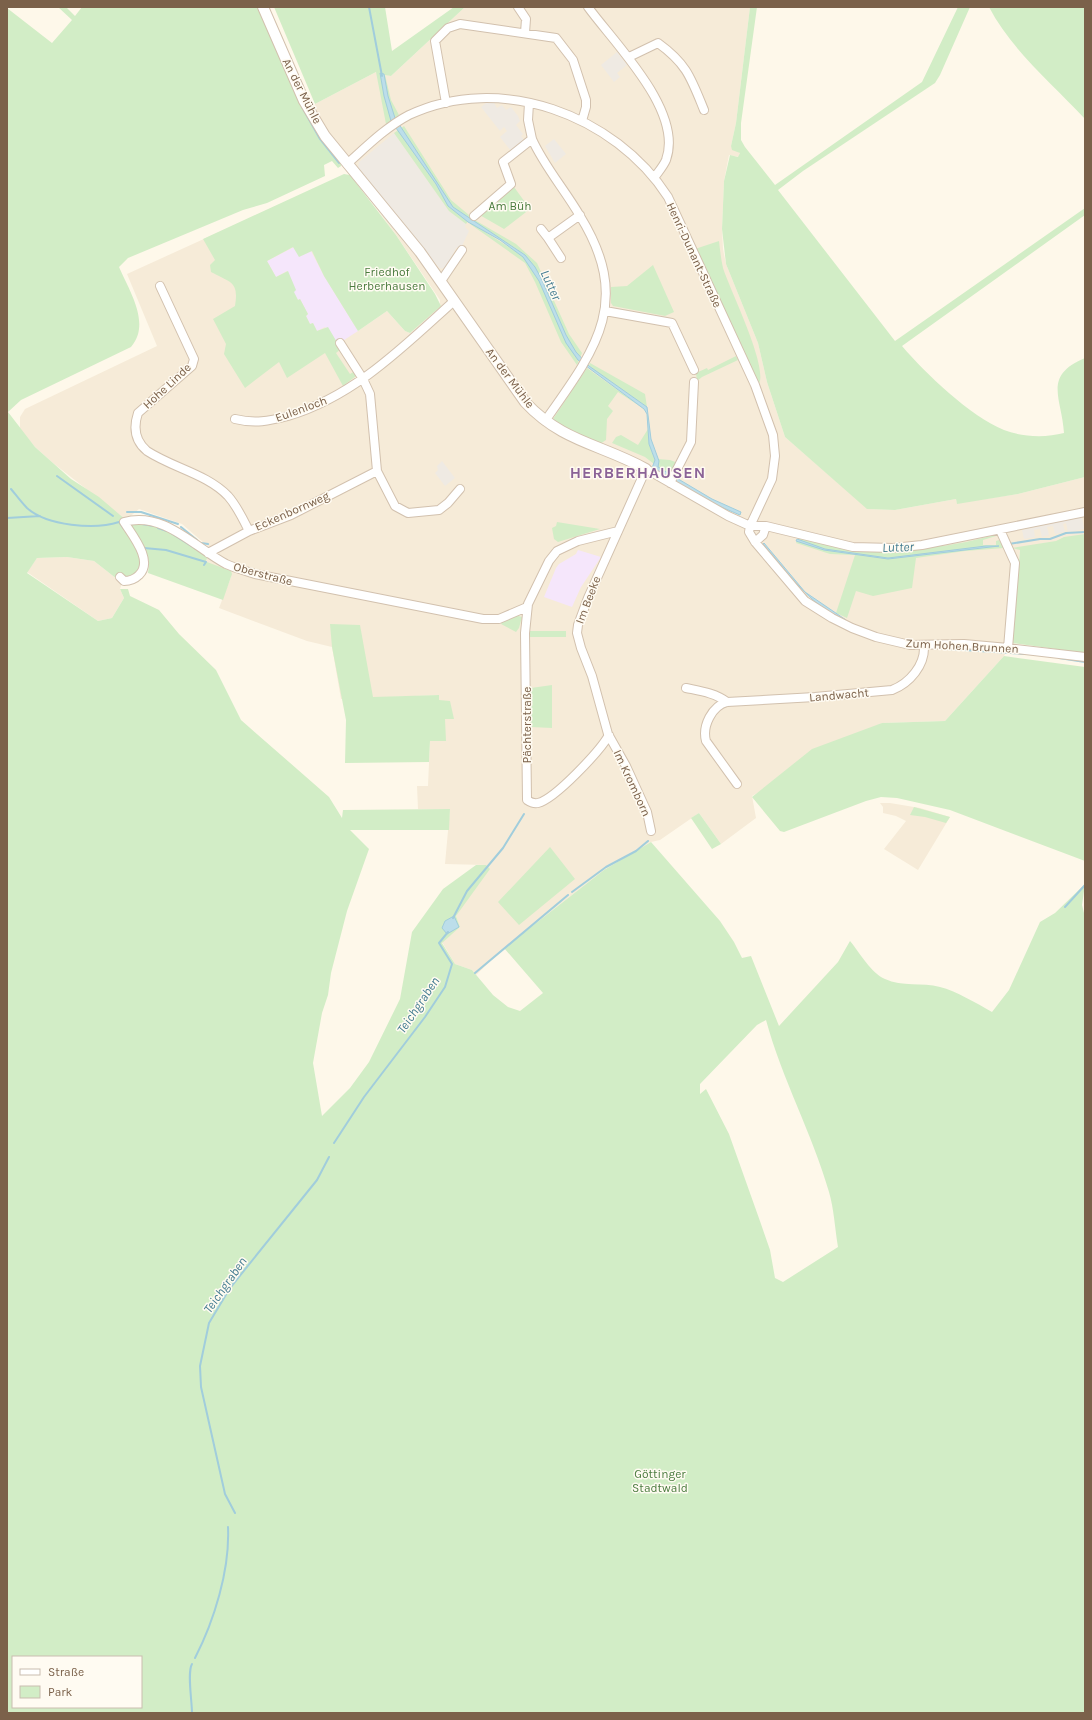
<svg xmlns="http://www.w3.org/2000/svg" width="1092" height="1720" viewBox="0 0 1092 1720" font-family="Karla,sans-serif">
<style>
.residential{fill:#f6ebd8}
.industrial{fill:#efeae3}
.education{fill:#f5e6fb}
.green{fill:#d2edc6;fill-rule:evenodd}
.water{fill:#bcdeea;stroke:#a1cddc}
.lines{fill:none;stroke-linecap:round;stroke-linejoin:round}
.stream{stroke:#a1cddc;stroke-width:2}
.minor-casing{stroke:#d2c1ae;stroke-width:10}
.tertiary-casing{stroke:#d2c1ae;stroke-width:12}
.minor{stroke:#fff;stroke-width:8}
.tertiary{stroke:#fff;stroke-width:10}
.labels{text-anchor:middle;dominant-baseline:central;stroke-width:3;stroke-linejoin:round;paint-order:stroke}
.street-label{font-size:12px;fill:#7b614a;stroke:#fffbf2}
.park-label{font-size:12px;fill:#4a7b3e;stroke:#fffbf2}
.water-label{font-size:13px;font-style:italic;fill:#427b90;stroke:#fffbf2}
.district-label{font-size:16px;font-weight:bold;letter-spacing:1px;fill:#8b6397;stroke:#fffbf2}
</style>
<rect width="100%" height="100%" fill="#fef8ea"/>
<path class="residential" d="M465,7H750L736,123L731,146L740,153L739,157L729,155L724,181L722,229L723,249L726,264L758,343L767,382L785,437L868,509L895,510L956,499L957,503L1018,494L1085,477V542L1020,549L1012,643L1004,656L945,721L882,723L752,796L756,818L721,844L699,813L660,840L651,842L604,870L504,948L476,975L472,970L455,964L442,942L460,927L456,916L485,865L445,864L450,809H418L417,786H428L430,741L445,719H453L438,700L439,695L341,699L332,647L307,641L219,608L231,577L203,564L211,549L182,524L139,509L126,520L53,463L35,447L20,429V417L25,409L157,346L127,274L287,201L358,331L387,311L405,331L410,333L440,306V300L396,235L313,123L315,104L376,72L391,76Z
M67,557L94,561L122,583L120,589L124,598L112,618L98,621L27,572L37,558Z
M880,803H890L920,808L950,817L918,870L884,849L906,821L896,816L883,813V807Z"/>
<path class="industrial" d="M617,52L627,65L617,73L620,77L614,82L601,65Z
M486,103H494L497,108L502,105L506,110L511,107L518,116L520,121L516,125L523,134L521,136L524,140L511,151L500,137L507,131L504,127L500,131L481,107Z
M394,133L449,211L466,224L465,227L469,231L462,246L456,248L446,269L439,268L358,167L359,162Z
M554,139L566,154L555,163L545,146Z
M442,461L455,478L445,486L435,473L438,470L437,466Z
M1082,517L1084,529L1068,532L1066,523L1063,524L1065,532L1055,534L1053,526L1047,527L1049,535L1042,537L1040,529L1034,530L1035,537L1024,539L1022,530Z"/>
<path class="education" d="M294,247L311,251L324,276L358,331L338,344L325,327L317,331L313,323L310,324L306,316L308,314L300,299L298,300L293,292L295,290L287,271L276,277L267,261Z
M578,550L601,557L581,587L572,607L544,597L556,568L559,564L576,554Z"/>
<path class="green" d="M58,7H66L75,16L82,7H261L303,104L342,162L341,166L338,168L332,161L324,165L325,176L267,203L243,210L128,258L119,267C130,292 151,324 131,347L21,400L8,412L35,447L71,479L99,497L126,520L140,522L171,531L208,556L204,565L207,562L231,571L232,574L223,600L148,573L149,562L145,549L139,571L122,583L94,561L67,557L37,558L27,573L98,621L112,618L124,598L120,589H128L130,596L159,610L179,634L216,670L241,720L329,797L342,818L343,810L450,809L449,830H350L369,849L347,911L331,973L328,995L322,1013L313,1063L322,1116L350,1088L369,1062L400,999L412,932L443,889L476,865H486L490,869L456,916L460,927L442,943L455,964L472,970L493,995L508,1007L520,1011L543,993L504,948L604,870L651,842L720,921L734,942L742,958L751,956L779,1026L838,962L850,941C860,953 871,973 885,979C902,987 922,982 940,987C956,991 976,1003 992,1012L1009,990L1040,922L1055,913L1085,884L1082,905L1085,917V1713H7V8L52,43L72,20ZM766,1020C782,1079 812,1133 829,1192C834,1209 835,1229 838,1247L783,1282L775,1278L770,1250L761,1224L729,1134L706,1089L700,1094V1084L757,1025ZM13,1657H141V1707H13Z
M274,7H385L392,51L454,7H465L391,76L385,75L391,100L399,115L386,124L376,72L315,104Z
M750,7H757L741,123V140L745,147L775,185L922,82L958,7H970L940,75L935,83L803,171L778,190L895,341L1085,208V215L902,346C926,374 970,416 1004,430C1022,437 1045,438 1064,433C1062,398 1042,376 1085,358V477L1018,494L957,504L956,499L895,510L867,509L785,437L767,382L758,343L726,264L722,229L724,181L730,155L738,157L740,153L732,150L731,146L736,123Z
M989,7H1085V119C1052,83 1012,51 989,7Z
M404,126L451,200L469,215L471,217L466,224L449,211L394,133Z
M344,174L350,175L396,235L435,294L441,306L410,333L405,331L387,311L358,331L324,276L312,251L299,257L293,247L267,261L276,277L288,271L296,290L294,292L298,300L300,299L308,314L306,316L310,324L313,323L317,331L328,327L341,349L336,353L350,374L355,371L356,376L343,386L325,353L287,378L279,362L245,388L224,354L226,344L213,319L235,306C239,281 231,283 211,272L210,265L215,260L203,239Z
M514,187L530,209L504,229L478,214L507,189Z
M473,219L516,244L537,263L569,334L582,353L577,365L561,342L535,282L525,263L470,224L471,223L515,251L518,250L472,220Z
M719,241C720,250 721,259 723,268C730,290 768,366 759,384L695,249Z
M653,265L674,312L665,316L613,306L611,303V287L627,286Z
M736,356L738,360L702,377L697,381L696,373L707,368L708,370Z
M590,363L645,394L647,407L589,366Z
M587,368L644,409L618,392L608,406L613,411L607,419L606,440L600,444L556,425L553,419Z
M648,429L649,444L655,460L654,464L645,457L612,443L616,437L621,435L638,445Z
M658,459L670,460L678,463L672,475L658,467Z
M557,522L600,529L558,542L554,539L552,528L556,526Z
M1085,534V653L1012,643L1020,550L1012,548L1056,541L1064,537Z
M991,536H996L983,540V545H996V541L999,540L1004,548L965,551L916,558L912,588L873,596L856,591L847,618L836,613L855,555L830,554L796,543L799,537L834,547L942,544L943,546L966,542Z
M515,615L522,617L519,628L516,632L501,624L502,622Z
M330,624L360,625L373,697L439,695V700L450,701L454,719H445L446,741H430L429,762L345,763L346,720L332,647Z
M529,631H566V637H529Z
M1004,656L1085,667V861L950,810L897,798L881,797L866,801L784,832L780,831L752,797L812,749L882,723L945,721Z
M552,685V728L531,727V688Z
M914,807L950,817L946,823L925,817L910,815Z
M699,813L721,844L712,849L691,818Z
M550,847L575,879L519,925L498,902Z"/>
<path class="water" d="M380,73L384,74L388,96L395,118L453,207L525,255L535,267L542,280L566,335L576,352L589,366L647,407L651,439L659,461L658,467L712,499L741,512L740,515L707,501L652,468L655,460L649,444L647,414L644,409L578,360L566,343L539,281L523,257L500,240L468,222L448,206L436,184L391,121L384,96Z
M797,539L825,549L888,558L986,546H999L888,559L824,550L796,541Z
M764,543L805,592L846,620C809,606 788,572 763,544Z
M454,916L459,927L447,934L442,928L445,921Z"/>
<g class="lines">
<path class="stream" d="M369,7L382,76
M302,107L320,139L339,163
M57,476L113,516
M11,489C16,495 21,502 27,508C47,526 95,530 119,522L124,529
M127,512H141L178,524
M7,518L40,516
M142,524L154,526
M181,527L197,540
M158,528L167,531
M171,533L199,551
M201,543L208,544
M1009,544L1040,539H1050L1066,533L1085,532
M144,548L166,550L206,562L204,565
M941,649H943
M949,649L1026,654
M1059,658L1085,662
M572,892L606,867L636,851L648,841
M1085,904V903
M1065,907L1085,885
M453,918L467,891L503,848L524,814
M475,973L568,895
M334,1143L364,1097L425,1017L445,987L452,964L439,943L448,932
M235,1513L225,1494L201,1387L200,1366L209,1323L230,1288L317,1180L329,1157
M195,1658C214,1621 230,1570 228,1527
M192,1664C187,1672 192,1701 192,1713"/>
<g class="minor-casing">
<path id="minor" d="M518,7L526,19L525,33
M588,7C614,43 684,111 666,160C663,167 658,172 654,178
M629,57L658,43C687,64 691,78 704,110
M446,103L435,41L448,28L460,24L556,38L573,60L586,100V107L582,121
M529,103L528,120L532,139C544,166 565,190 580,216C633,302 596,349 545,421
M347,164C366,147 386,127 409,115C500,72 615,115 668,197L755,385L773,435L775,456L772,479L750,526L749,532L755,542L805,601L832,618L852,628L876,637L910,645L964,644L1008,648L1085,657
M474,216L511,184L503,162L532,139
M541,229L548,238
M561,258L548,238L580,215
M441,281L462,250
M160,286L194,359L192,366L138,413C133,428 135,441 147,451C173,468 207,474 228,496C237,506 243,519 249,531
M605,311L672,323L694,370
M235,419C255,424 269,421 288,416C355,396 404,346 454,301
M377,471L395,506L408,513L439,510L448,503L460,489
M670,483L691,442L694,382
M1000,530L1015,563L1008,648
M755,542L763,535L766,526
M208,553L249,531L291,515L377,471L370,394L363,379L340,343
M120,577L124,581C130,581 135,579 139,575C154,561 132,535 124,522C164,511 194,547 226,564C235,568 246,571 255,574L483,619H499L527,607
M686,688C700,691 715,693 727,702
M609,735C600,751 555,799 538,803C534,804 530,802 527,800L525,633L528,604L549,561L557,551L578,541L618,531
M737,784L706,741C702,726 712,706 727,702L815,697L892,690C910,683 925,665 924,646
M651,831L647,812L626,766L608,734L592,676L581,648L577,633L578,625L588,598L646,469L728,516L750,526H766L853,547L893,548L922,545L1085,512"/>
</g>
<g class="tertiary-casing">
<path id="tertiary" d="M263,7L304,101L325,136L420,252L525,402C562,442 601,444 646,469"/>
</g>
<use href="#minor" class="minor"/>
<use href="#tertiary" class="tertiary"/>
</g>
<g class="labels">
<g class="street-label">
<text transform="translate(302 91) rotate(63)">An der Mühle</text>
<text transform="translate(694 255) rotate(65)">Henri-Dunant-Straße</text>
<text transform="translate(510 378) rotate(53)">An der Mühle</text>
<text transform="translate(167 386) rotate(-43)">Hohe Linde</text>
<text transform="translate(301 409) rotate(-20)">Eulenloch</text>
<text transform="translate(292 511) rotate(-24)">Eckenbornweg</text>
<text transform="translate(263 574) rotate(15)">Oberstraße</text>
<text transform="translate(588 600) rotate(-69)">Im Beeke</text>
<text transform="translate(962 646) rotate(3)">Zum Hohen Brunnen</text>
<text transform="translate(839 695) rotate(-5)">Landwacht</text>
<text transform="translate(527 725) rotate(-90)">Pächterstraße</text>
<text transform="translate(632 783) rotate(65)">Im Kromborn</text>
</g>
<g class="park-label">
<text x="510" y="206">Am Büh</text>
<text x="387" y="272">Friedhof<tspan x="387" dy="14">Herberhausen</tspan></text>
<text x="660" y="1474">Göttinger<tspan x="660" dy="14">Stadtwald</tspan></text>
</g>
<g class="water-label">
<text transform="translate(551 285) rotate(65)">Lutter</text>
<text transform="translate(898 547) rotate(-2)">Lutter</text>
<text transform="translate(418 1005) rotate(-56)">Teichgraben</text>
<text transform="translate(225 1285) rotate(-55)">Teichgraben</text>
</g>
<g class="district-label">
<text x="638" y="472">HERBERHAUSEN</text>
</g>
</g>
<rect width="1092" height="1720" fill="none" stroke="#7b614a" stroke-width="16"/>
<rect x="12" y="1656" width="130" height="52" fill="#fffbf2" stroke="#cabdaf"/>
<rect x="20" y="1669" width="20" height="6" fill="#ffffff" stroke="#cabdaf"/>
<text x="48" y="1676" font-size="12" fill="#7b614a">Straße</text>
<rect x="20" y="1686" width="20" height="12" fill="#d2edc6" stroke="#cabdaf"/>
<text x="48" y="1696" font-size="12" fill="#7b614a">Park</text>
</svg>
